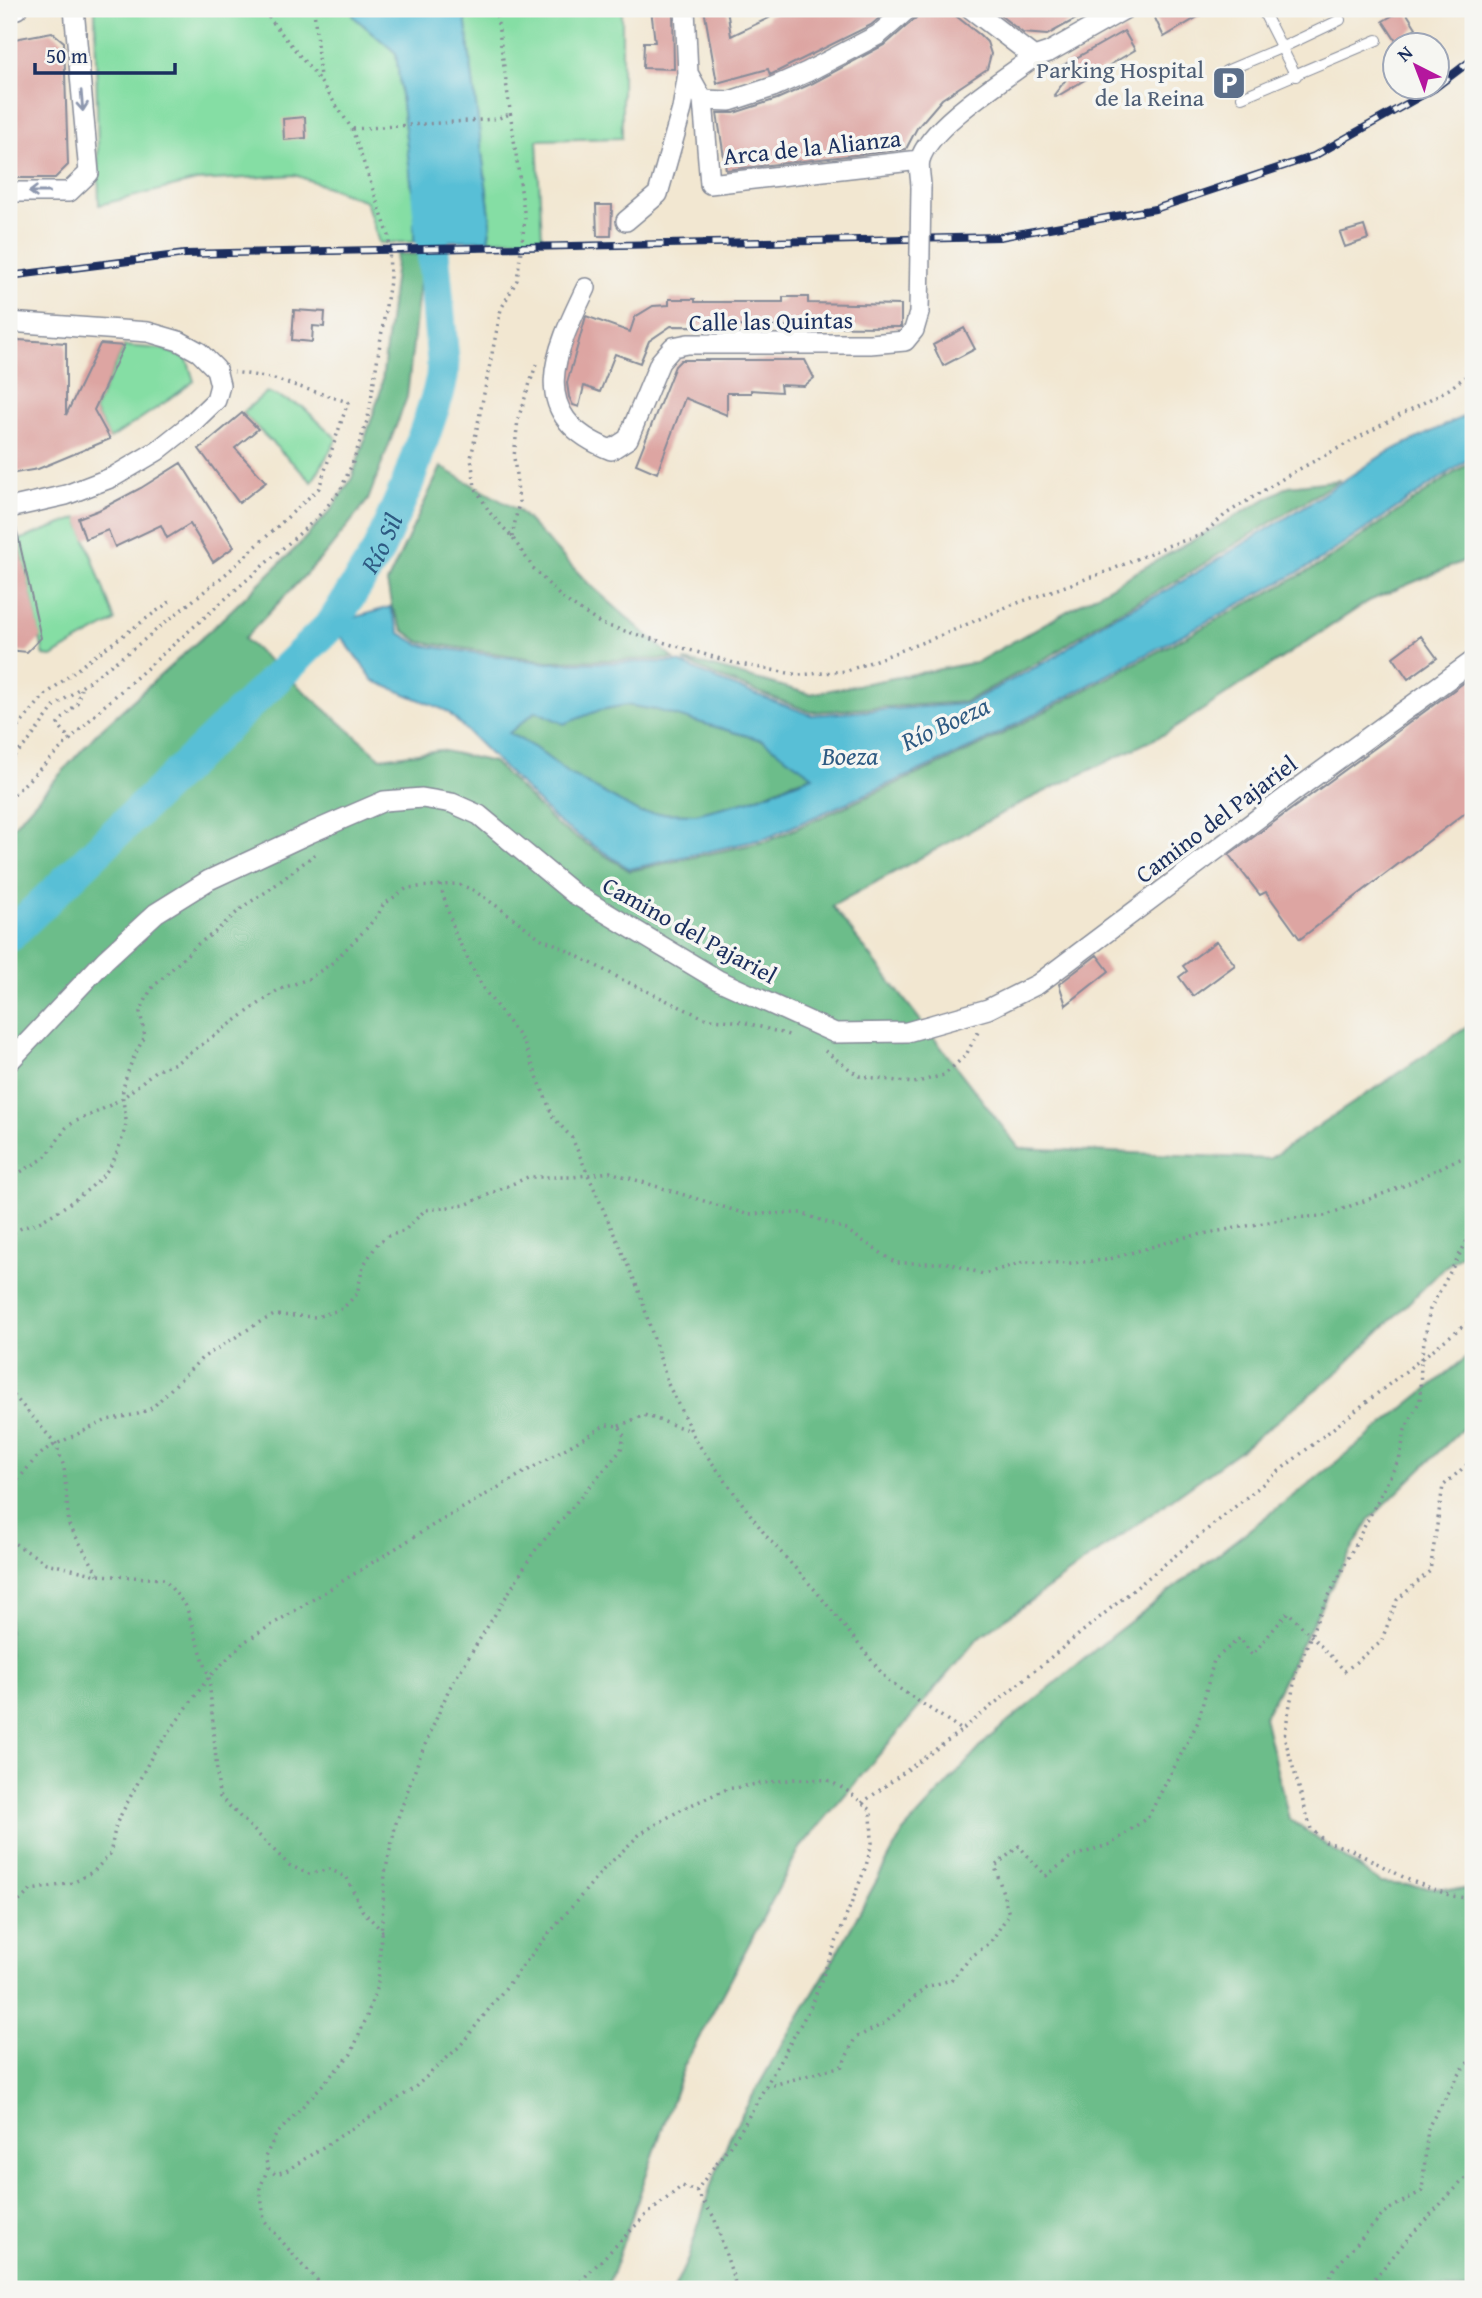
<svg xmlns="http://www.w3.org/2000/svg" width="1482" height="2298" viewBox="0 0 1482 2298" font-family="'Gentium Book Plus',serif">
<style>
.green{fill:#85dea4;stroke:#508681;stroke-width:2}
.forest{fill:#6cbd8a;stroke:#447674;stroke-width:2}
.water{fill:#59bfd6;stroke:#3a779a;stroke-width:2;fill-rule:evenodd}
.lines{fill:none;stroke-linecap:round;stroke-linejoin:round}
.river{stroke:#59bfd6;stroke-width:33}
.building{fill:#dda5a2}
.lane-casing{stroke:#868b98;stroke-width:12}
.street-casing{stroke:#868b98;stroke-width:22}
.path{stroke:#868b98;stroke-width:3.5;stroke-dasharray:2 5;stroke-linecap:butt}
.lane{stroke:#fff;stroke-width:10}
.street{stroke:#fff;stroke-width:19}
.rail-casing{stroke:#1b2f5e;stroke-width:8}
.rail{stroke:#f6f6f2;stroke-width:5;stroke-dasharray:16;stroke-linecap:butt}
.street-bridge-casing{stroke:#868b98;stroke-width:22;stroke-linecap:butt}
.street-bridge{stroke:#fff;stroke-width:19}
.oneway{stroke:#8d97ae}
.labels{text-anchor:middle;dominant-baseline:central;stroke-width:7;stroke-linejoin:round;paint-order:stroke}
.service-label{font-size:24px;fill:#4e5e75;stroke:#f6f6f2;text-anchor:end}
.street-label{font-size:24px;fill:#1b2f5e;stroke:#f6f6f2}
.water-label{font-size:26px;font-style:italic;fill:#2e5a82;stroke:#f6f6f2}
</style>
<rect width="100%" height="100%" fill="#f6f6f2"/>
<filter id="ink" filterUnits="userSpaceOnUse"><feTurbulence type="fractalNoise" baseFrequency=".0143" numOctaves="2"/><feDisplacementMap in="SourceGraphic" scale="14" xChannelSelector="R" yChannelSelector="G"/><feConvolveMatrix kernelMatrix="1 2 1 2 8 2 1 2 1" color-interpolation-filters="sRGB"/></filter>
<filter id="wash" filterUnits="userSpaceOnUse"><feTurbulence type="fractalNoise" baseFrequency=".00686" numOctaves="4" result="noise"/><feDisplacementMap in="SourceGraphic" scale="28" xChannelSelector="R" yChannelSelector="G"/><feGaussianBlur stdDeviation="1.57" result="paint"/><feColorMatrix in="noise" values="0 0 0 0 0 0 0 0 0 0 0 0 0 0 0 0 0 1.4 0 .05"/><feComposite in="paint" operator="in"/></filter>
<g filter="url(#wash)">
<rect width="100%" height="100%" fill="#f2e7d1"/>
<path class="green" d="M95,9H352L354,17L396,53L414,206V242L379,243L366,201L295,175L196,181L99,205Z
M464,9H622V138L537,140L542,238L488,240L491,223Z
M124,346L163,349L187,359L194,381L167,401L110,439L94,410Z
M267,392L303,407L337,439L312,482L242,413Z
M78,518L115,621C94,633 72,643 52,657L44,656L19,540Z"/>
<path class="forest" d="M397,254H423L407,397L368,500L327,552L244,639L381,758L440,750L493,762L558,826L630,871L768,841L980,746L1318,566L1473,460V557L1369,601L1169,732L1019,804L832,906L1019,1148L1269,1159L1473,1023V1247L1446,1266L1340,1370L1242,1449L977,1639L800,1848L684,2066L607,2289H9V831L98,732L218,623L296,548L331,510L352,478L381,390Z
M441,467L519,511L588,583L674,659L547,661L420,642L403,630L392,608L387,583Z
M1340,480L1168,586L1104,619L1052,655L965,702L811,712L721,678L684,661L706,665L810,694L977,662L1289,486Z
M626,705L656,710L762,740L814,776L793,782L751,800L696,814L640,813L568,773L535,748L509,733L536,711L600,710Z
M1473,1352V1435L1463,1428L1370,1519L1340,1570L1264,1717L1289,1819L1381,1883L1473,1891V2289H674L688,2259L710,2188L732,2132L776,2055L839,1950L903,1832L990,1737L1113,1635L1329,1468Z"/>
<path class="water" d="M352,9H464L491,224L488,240L414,242V206L396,53L354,17Z
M1473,412V456L1316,563L979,744L767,838L630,869L559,823L447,711L374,681L332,624L390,607L400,633L420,645L547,663L679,662L720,681L811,715L966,704L1053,658L1105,621L1169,589L1297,511L1384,454ZM626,705L656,710L762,740L813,776L751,800L696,814L640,813L568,773L535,748L509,733L536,711L564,724L600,710Z"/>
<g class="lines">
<path class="river" id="s1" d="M9,936L332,624L377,553L407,485L438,394L442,377L443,361L428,196"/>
</g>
<g id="blocks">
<path class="building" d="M651,9H673L674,69L643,68L644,42H655Z
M704,9H727L731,36L769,18L767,16L787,9H890L871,25L770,75L768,69L717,83Z
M920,9H947L980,35L987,42L991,54L987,69L942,99L917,128L906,149L726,170L717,113H734L777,99L813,83L886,44L916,18Z
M992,9H1094L1047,35L1023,33Z
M1161,9H1211L1164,37L1153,14Z
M1404,9L1416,28L1396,41L1383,21Z
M1124,31L1135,50L1056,97L1054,95L1071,73L1062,66Z
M52,32L64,42L68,165L55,178H9V40Z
M305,117L306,138L284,140L283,119Z
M596,205H612L611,236H597Z
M1364,226L1368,239L1345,247L1340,233Z
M783,297H808V303L901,305V327L671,326L649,341L640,363L615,354L600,392L584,386L579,407L573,405L569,397L567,383L586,316L630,332L635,317L653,306L669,305V299H695V302H783Z
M294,310L325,312L324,327L313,326L312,342L292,340Z
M964,328L975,349L943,366L933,345Z
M18,340L66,343V415L100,344L124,346L94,410L110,439L38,469L9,474V398H11L14,358L11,355L14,351L12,348Z
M681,360H805L814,378L804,386L780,385L781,392L751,390V393H727V415L685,398L657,473L636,464L675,366Z
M242,413L258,429L235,448L266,482L239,503L199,449Z
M181,463L234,547L213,562L190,524L167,538L161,525L115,547L108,530L85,539L78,518L99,510L141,488Z
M15,523L41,638L27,652L9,650V524Z
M1421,636L1437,658L1408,679L1393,657Z
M1473,676V807L1300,939L1266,892L1260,895L1229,855Z
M1217,941L1235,965L1193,996L1179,977L1187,971L1183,966Z
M1097,955L1109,971L1066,1005L1059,984Z"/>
</g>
</g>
<g filter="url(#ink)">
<use href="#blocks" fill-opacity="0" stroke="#868b98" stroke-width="2"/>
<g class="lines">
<g class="lane-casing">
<path id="lane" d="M1262,9L1296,76
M1226,71L1283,47L1340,20
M1242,97L1377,40"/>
</g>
<g class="street-casing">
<path id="street" d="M971,9L1034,57
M9,10L17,9
M688,73L703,100L730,101L773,87L807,72L878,35L908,9
M703,100L710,184L920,160
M921,187C921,179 918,167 920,160C929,126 1006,78 1034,57L1049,52L1125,9
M9,192H69L89,173L74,9
M626,221L658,194L682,109L688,73L685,9
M586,288C555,352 524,416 611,450L628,439L660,362L673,347L688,344H870L905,341L914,330L919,313
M9,322L148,332L179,341L199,352L216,369L220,385L216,400L191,424L157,451L113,477L66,495L9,508
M9,1062L105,960L156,913L209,880L310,833L384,801L422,798L452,803L479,815L573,893L718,980L835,1033L907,1032L988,1009L1038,984L1293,792L1473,661"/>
</g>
<path class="path" d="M314,9L320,78
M496,9L525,219L517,280L501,309L471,458L475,487L490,513L512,537L534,569L562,598L601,624L734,663L799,675L847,671L947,633L1009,606L1111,570L1167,546L1202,535L1226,514L1292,473L1449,389L1473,371
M353,129L496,119L510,114
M512,537L519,502L514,457L518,419L537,362
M9,738L44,696L85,663L172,600
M71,741L58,724L77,703L81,689
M9,761L29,741L54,707L130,651L227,573L319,488L348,402L271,378L234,372
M9,799L104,706L317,518L340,491L353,462L368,418L390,281L389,236L352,129L320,81L266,14L241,11L162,9
M440,885L456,936L483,988L524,1043L553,1117L572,1138L639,1291L668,1384L696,1441L767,1537L816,1591L888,1681L962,1730
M825,1051L859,1076L914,1083L944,1075L966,1055L978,1032
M9,1179L41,1160L48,1154L66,1128L74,1122L97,1112L123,1098L155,1071L176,1063L278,990L308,979L331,964L366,929L378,915L383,905L407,888L455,884L463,886L473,890L501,909L543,940L553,943L623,980L704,1018L743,1022L789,1035
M9,1238C17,1226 30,1227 41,1221C61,1210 96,1187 109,1168C115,1160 125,1133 126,1123C126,1110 120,1098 124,1085C127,1071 137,1048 145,1037L140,1012L151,989L198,944L215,932L244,906L269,890L319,851
M1473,1318L1421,1359L1420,1400L1405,1430L1400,1457L1319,1615L1296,1673L1284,1736L1311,1829L1326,1842L1350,1849L1409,1880L1452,1896L1473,1899
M9,1390L56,1444L64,1467L69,1525L98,1574
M619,1426L644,1415L691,1431
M9,1491L35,1459L48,1448L107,1420L138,1414L152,1408L202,1358L260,1322L274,1315L316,1317L342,1309L357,1294L363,1266L378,1243L388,1236L404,1231L425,1210L465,1205L528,1177H573L610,1172L746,1214L801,1213L845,1229L896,1263H949L983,1274L1024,1262L1070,1263L1106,1260L1186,1237L1291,1218L1324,1216L1401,1187L1454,1161L1473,1155
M9,1540L46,1563L98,1575L164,1579L186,1606L209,1677L219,1796L289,1865L309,1874L330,1869L347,1878L362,1910L383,1932
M862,1803L962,1730L1264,1483L1421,1359L1430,1309L1468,1239L1473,1237
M9,1911L31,1890L73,1883L94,1871L110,1854L116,1824L153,1754L209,1677L244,1642L430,1527L606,1425L619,1426L624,1436L621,1450L533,1553L449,1689L419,1759L396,1823L385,1873L378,1983L366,2019L351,2054L276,2135L265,2157L268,2168L275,2174L286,2171L413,2089L460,2046L536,1949L603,1870L640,1834L682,1809L727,1789L763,1783L796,1779L828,1780L849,1792L871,1810L872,1843L866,1866L811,2006L741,2130L696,2191L682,2186L645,2216L573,2289
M766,2087L842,2066L855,2038L885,2023L926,1987L951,1980L972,1956L990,1943L1009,1914L995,1866L1019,1846L1046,1876L1071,1857L1111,1844L1148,1817L1198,1722L1214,1660L1240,1638L1252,1655L1288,1612L1345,1671L1381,1642L1397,1600L1430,1571L1443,1486L1473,1459
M268,2168L260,2188L264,2220L301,2264L326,2289
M696,2191L714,2217L737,2289
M1324,2289L1334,2269L1386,2211L1422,2191L1428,2127L1465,2065L1473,2059
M1366,2289L1410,2236L1473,2170"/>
<use href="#lane" class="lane"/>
<use href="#street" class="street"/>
<g class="rail-casing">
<path id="rail" d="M1436,87L1473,59
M9,276L185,254L1000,237L1155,209L1314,156L1435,88"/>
</g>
<use href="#rail" class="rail"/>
<g class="street-bridge-casing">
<path id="street-bridge" d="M919,313L921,187"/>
</g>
<use href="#street-bridge" class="street-bridge"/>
</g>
<defs><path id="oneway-shaft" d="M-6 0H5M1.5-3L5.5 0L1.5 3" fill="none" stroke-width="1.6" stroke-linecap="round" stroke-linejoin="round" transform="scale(1.75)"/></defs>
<g class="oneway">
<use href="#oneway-shaft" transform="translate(82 101) rotate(85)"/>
<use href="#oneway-shaft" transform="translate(39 192) rotate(-180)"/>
</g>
</g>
<defs>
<g id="parking-square" transform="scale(1.75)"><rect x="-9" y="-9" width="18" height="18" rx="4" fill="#5c6f8a" stroke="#f6f6f2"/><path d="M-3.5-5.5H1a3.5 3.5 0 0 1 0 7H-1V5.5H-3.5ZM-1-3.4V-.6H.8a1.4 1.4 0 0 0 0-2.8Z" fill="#fff"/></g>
</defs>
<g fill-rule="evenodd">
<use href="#parking-square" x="1229" y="83"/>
</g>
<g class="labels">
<g class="service-label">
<text x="1204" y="69">Parking Hospital<tspan x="1204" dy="28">de la Reina</tspan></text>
</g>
<g class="street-label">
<text transform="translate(812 147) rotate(-6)">Arca de la Alianza</text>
<text transform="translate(771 321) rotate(-1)">Calle las Quintas</text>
<text transform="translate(1216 819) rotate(-37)">Camino del Pajariel</text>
<text transform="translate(690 930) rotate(29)">Camino del Pajariel</text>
</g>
<g class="water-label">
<text stroke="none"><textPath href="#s1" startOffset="544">Río Sil</textPath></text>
<text transform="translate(945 723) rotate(-25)">Río Boeza</text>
<text x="850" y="755">Boeza</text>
</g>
</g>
<rect width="1482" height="2298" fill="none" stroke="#f6f6f2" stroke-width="35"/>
<g transform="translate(1416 66) rotate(318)"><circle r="33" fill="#f6f6f2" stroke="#9ea6b7" stroke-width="2"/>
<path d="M0-5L12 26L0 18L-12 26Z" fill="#b5179e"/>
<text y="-10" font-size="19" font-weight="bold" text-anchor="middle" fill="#1b2f5e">N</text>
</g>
<path d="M35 63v10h140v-10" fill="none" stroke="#1b2f5e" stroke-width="3.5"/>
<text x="46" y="63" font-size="21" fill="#1b2f5e" stroke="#f6f6f2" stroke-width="5" paint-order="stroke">50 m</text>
</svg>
